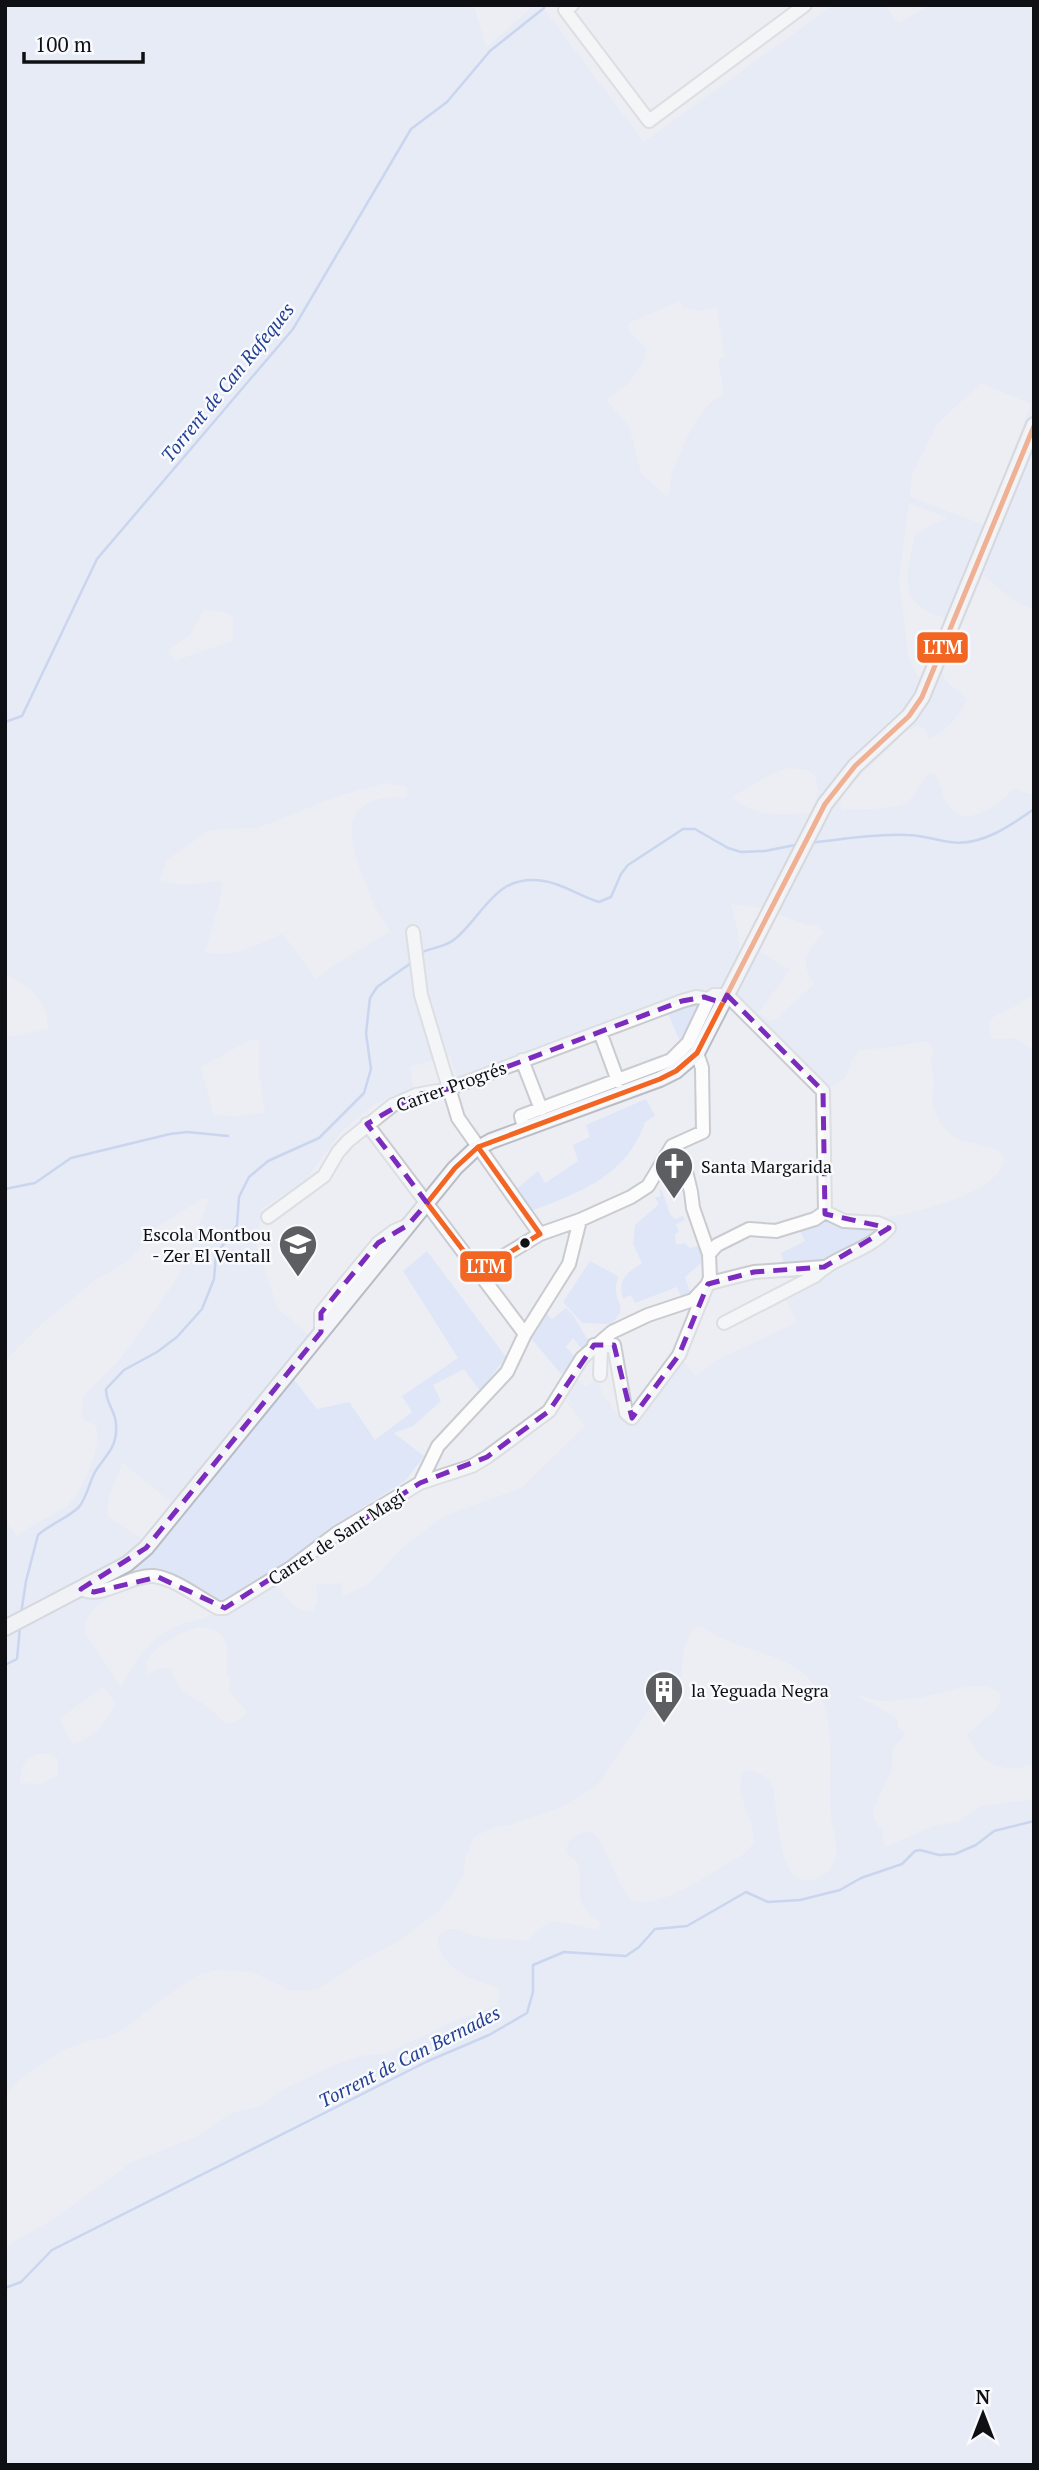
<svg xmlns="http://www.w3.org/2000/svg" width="1039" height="2470" viewBox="0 0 1039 2470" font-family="'PT Serif',serif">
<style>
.green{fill:#dee6f8;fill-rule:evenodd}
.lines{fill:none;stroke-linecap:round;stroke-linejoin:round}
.stream{stroke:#a0b6ea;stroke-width:2.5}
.minor-casing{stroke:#c9cbcf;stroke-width:16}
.major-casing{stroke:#b9bcc4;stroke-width:18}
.minor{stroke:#fcfcfd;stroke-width:12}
.major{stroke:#f4f5f8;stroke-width:14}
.bus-1-casing{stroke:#f9fafe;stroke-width:10}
.bus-1{stroke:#f26522;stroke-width:5}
.marked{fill:none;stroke:#7b2cbf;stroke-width:5;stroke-dasharray:14 9;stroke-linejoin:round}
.bus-dot{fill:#0e1013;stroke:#f9fafe;stroke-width:2.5}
.labels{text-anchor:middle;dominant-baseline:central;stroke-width:5;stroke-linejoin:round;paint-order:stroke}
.street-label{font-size:18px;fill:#0e1013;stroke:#f9fafe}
.poi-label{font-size:18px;fill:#0e1013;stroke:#f9fafe;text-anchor:start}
.water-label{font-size:19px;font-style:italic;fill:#223f92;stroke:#f9fafe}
.line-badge{stroke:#f9fafe;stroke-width:2.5}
.badge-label{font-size:19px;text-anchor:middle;font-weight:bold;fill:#fff}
</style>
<rect width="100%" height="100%" fill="#eceef3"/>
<path class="green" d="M5,5H474L486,48L534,5H541L644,142L833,5H885L898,23L931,5H1007L1008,7L1034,5V609C1014,605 998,587 983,575L943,668C941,685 959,688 967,700C960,716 944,732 929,739L925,730L918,726L907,731L844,791L840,801L842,810C859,808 899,811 909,801C916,793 921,782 929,773L935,774C941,785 943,800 951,809C968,829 1002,802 1013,789L1034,795V996C1025,998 1021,1003 1014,1007C999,1015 981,1016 993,1039L1014,1038L1034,1050V1764L1019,1768H1005L990,1763L979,1755L967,1735L998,1707L1001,1694C979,1674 936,1698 910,1699C901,1700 891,1701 882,1701C874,1700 864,1696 856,1695L897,1718L898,1727L904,1731V1736L893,1748L892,1770L873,1810L874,1820L883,1831L884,1845L887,1846L934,1826L959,1821L981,1806L1034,1799V2465H5V2247L55,2218L132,2162L198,2136L231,2113L260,2106L288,2087L334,2065L365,2055L385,2054L452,2022L497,2005L500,1992C493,1984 484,1984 475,1980C457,1973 436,1957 438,1936L448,1929H455L482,1938L528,1940C534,1935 540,1928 546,1924C556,1917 585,1929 599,1929L601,1923C570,1900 583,1896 579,1864C575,1860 568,1856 567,1851C565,1838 582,1831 592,1832L598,1836L619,1882L630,1899C659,1914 717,1867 744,1854L753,1844C759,1822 727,1788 746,1770C756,1770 768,1776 772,1786C780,1805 774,1887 812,1880C822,1878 832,1869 835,1860C839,1847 833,1831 831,1818C827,1780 836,1738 823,1702C820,1693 812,1681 805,1675C784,1656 753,1652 728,1641C718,1637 710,1631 700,1626L693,1628L687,1641L683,1654L681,1681L678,1686L653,1704L597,1785L562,1807L509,1825L494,1827L474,1837L466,1856L463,1876L449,1899L441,1909L397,1942L356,1964L317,1990H289L252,1972L217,1970L198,1975L165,1997L122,2030L104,2038L84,2042L59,2052L19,2080L5,2096V1520L17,1536C33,1523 52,1517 68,1505C81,1495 101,1447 97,1430C96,1424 91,1423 85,1421L82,1416L83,1396L121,1358L174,1283L183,1266L209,1199H202L156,1228L130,1260L95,1280L43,1323L5,1361V1037L48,1029C48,1001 30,985 5,975ZM680,301L682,307C693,311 706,313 716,306L725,357L718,359L723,389L722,396C701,400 676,458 671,478C670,483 670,489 669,494L666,496L641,473L629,426L608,402V398L627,385L644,362L647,349L628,330L629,323ZM981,383L1031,404L984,525L910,497L912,475L938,423ZM909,503L948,518L928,526L915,535C906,577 895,605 948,619L925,680L918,677L908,655L899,581ZM204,610L224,612L233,617V641L174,661L169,650L190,635ZM789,768L807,770L816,777L818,791L810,813C779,814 757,819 732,797L772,774ZM386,783L407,787V797C354,795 341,819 359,866C365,881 370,898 378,912C382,919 387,924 390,931C366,947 339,960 316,979L283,934C259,943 231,960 205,952L222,893L221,881L183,885L160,880L167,860L209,830L258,828L338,796ZM731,904L763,908L745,950L739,949L738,931ZM778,914L807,925L820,924V931H825C808,950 798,960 814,984L778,1018L770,1021L758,1013L790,970L760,952ZM719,988L737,999L816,1089L821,1102V1202L817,1211L776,1224L800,1231L805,1241L781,1253L784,1264L809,1260L818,1278L783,1295L797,1322L715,1361L696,1376L682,1360L644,1417L624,1415L613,1410L609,1401L603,1396L595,1399L603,1395L596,1377L586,1387L575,1378L565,1396L575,1405L564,1399L585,1426L521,1488L444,1516L401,1549L369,1584L343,1596L341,1583L316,1585L317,1603L313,1611C294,1613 284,1594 274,1581L282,1568L328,1529L405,1481L424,1456L394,1433L413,1426L441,1401L433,1385L464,1369L480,1391L506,1357L427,1251L403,1271L458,1358L402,1396L412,1412L375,1440L349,1402L317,1409L291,1376L319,1343L278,1309L256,1243L261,1209L304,1182L342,1131L375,1104L413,1088L411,1066L450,1056L457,1079L696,992ZM250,1040L259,1041V1073L265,1112L239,1116L214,1115L201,1067ZM923,1041L929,1043L934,1053L931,1060L934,1088L932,1101L940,1124L956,1139L997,1149C1004,1154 1006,1160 1001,1168C985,1196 914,1214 884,1217C866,1219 847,1216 831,1208L825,1088C859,1075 841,1071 859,1050L895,1047ZM123,1463L174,1505L145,1541L108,1517V1500ZM148,1581C170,1581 195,1599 213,1611C204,1622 190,1620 177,1626C150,1636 135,1663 121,1687L84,1631C86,1626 86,1620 89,1615C100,1599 129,1586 148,1581ZM200,1627C235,1631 226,1653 227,1677L230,1678C227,1695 237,1699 246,1711L245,1716C223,1730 223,1719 208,1707C200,1700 188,1697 181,1688C176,1683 174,1676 170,1669L161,1668L147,1674C147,1670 146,1665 147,1662C152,1646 185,1630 200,1627ZM103,1687L115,1702C107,1722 94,1739 73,1744L59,1719ZM48,1753L58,1759V1775L41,1784L20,1783C22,1762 25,1755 48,1753Z
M695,1002L699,1007L680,1041L667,1012Z
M646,1099L655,1116L645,1122C628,1175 579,1193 531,1211L514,1191L538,1171L545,1183L578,1161L573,1145L590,1137L586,1125Z
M659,1189L662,1191L670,1214L675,1219L683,1216L685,1220L676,1224L679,1232L675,1234L676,1245L684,1243L690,1248L703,1245L706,1259L685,1277L691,1296L682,1299L677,1287L635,1303L631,1295L623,1299C617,1280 627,1273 642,1263L633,1244L635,1225L659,1204L655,1198L661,1196Z
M590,1261L618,1276C618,1279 616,1283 616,1287C615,1306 630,1306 611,1324L582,1323L563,1302Z
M566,1308C578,1318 580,1331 590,1342L582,1349L573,1338L566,1347L576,1358L561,1374L530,1337L543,1311L552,1319Z"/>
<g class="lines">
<path class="stream" d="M5,722L22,716L97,559L293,329L411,129L447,102L490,51L544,8
M810,843C842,839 874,834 907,835C921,835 936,840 950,842C980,847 1010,826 1034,809
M420,953C430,948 446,947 455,939C485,914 495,873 544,881C564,884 581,897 599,902L611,897L621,874L628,865L683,829H695L728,848L741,852L765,851L800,844
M5,1189L35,1183L71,1158L170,1134L187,1132L228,1136
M21,1614L26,1581L38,1535C50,1524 68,1518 79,1507C87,1497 89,1483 95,1472C106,1454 118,1448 116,1424C115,1409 106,1405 106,1389L124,1370L157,1352L177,1337L202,1309L214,1279L216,1255L237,1225L239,1197L249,1177L268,1161L319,1138L364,1093L371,1069L366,1033L370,998L377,987L411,963
M5,1665L17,1659L20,1627
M5,2288L21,2282L52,2250L428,2061L489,2035L527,2013L533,1992V1965L564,1952L626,1956L639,1947L655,1929L687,1926L746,1892L768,1902L800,1900L840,1890L861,1878L902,1864L915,1851L920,1850L939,1855L955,1854L976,1845L994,1831L1034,1821"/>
<g class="minor-casing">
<path id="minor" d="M572,5L565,10L649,121L805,5
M413,932L421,995L458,1118L540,1234
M600,1032L618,1081
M522,1060L541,1109
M367,1124L525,1334
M524,1128L521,1116L671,1060L688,1043L709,999L714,995H727L823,1091L825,1212L844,1221L878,1223L889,1228C869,1251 836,1255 815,1276L724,1323
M268,1217L324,1176L338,1152L348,1141L393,1105L416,1095L448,1089L682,1001L696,997L709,999
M709,1254L717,1245L749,1229L776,1231L815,1219L825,1212
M479,1271L540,1234L580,1220L631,1197L648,1186L672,1146L703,1132L702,1068L697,1053
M321,1332V1313L337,1293L378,1243L394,1231L408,1225
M594,1345L601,1347L614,1345L626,1413L632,1418L679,1355L710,1278L709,1254L693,1208L691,1192L685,1167L672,1146
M600,1375L601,1347
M420,1483L438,1446L507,1372L525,1334L569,1264L580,1220
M81,1589C103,1600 130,1574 154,1576C176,1579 199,1598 218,1608H225L292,1567L337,1533L420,1483L472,1466L487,1457L549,1411L582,1358L612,1332L648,1315L693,1300L708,1284L718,1281L754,1272L824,1267"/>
</g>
<g class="major-casing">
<path id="major" d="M5,1628L127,1564L146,1548L455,1168L473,1151L491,1141L660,1079L676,1071L697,1053L825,804L855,766L909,716L922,697L1034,425"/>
</g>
<use href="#minor" class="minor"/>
<use href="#major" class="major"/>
<g class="bus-1-casing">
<path id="bus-1" d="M478,1147L540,1234L479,1271L427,1203L455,1168Z
M478,1147L660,1079L676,1071L697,1053L825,804L855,766L909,716L922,697L1034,426"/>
</g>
<use href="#bus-1" class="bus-1"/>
</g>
<path d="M0 0H1039V2470H0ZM727,995L823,1091L825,1214L889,1228L824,1267L754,1272L708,1284L679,1355L632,1418L614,1345H594L549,1411L487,1457L420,1483L225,1608L158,1577L94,1592L81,1589L146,1548L321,1332V1313L337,1293L378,1243L408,1225L427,1203L367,1124L416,1095L448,1089L682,1001L704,997L723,1003Z" fill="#eceef3" fill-opacity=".55" fill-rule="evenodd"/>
<path class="marked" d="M727,995L823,1091L825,1214L889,1228L824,1267L754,1272L708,1284L679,1355L632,1418L614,1345H594L549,1411L487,1457L420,1483L225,1608L158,1577L94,1592L81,1589L146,1548L321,1332V1313L337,1293L378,1243L408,1225L427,1203L367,1124L416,1095L448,1089L682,1001L704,997L723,1003Z"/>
<defs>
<g id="church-pin" transform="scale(2.0125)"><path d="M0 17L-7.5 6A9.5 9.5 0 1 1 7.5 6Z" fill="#5c5e61" stroke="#f9fafe"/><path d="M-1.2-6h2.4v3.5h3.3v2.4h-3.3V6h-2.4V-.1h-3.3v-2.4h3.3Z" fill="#fff"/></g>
<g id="school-pin" transform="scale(2.0125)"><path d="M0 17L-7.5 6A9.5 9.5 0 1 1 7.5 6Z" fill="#5c5e61" stroke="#f9fafe"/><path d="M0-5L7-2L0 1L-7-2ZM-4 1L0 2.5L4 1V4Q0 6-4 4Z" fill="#fff"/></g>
<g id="building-pin" transform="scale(2.0125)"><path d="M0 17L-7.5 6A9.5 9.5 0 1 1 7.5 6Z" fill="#5c5e61" stroke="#f9fafe"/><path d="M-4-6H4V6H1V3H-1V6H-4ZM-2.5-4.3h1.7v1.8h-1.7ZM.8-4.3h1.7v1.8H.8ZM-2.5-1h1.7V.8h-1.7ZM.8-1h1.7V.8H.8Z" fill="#fff"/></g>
</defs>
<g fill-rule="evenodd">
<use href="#church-pin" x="674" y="1166"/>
<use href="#school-pin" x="298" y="1244"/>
<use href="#building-pin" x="664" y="1690"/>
</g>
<circle class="bus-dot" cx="525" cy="1243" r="6"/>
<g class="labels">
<g class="street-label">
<text transform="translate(451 1086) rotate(-20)">Carrer Progrés</text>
<text transform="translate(336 1537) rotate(-33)">Carrer de Sant Magí</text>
</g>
<g class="poi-label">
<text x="701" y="1166">Santa Margarida</text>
<text x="271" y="1234" text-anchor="end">Escola Montbou<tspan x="271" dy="21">- Zer El Ventall</tspan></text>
<text x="691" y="1690">la Yeguada Negra</text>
</g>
<g class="water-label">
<text transform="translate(227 382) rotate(-51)">Torrent de Can Rafeques</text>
<text transform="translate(409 2056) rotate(-27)">Torrent de Can Bernades</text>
</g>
</g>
<g class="line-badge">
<rect x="916" y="631" width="53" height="33" rx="7" fill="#f26522"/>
<rect x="459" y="1250" width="54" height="33" rx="7" fill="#f26522"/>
</g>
<g class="badge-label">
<text x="943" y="654">LTM</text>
<text x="486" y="1273">LTM</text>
</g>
<rect width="1039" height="2470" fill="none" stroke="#0e1013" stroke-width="14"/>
<g transform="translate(983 2414)" stroke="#f9fafe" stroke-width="5" paint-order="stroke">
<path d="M0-5L12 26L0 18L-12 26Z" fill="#0e1013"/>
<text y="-10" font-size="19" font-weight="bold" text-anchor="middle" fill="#0e1013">N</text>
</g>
<path d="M24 52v10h119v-10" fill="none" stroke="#0e1013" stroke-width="3.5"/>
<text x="35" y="52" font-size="21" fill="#0e1013" stroke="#f9fafe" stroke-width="5" paint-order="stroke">100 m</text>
</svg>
